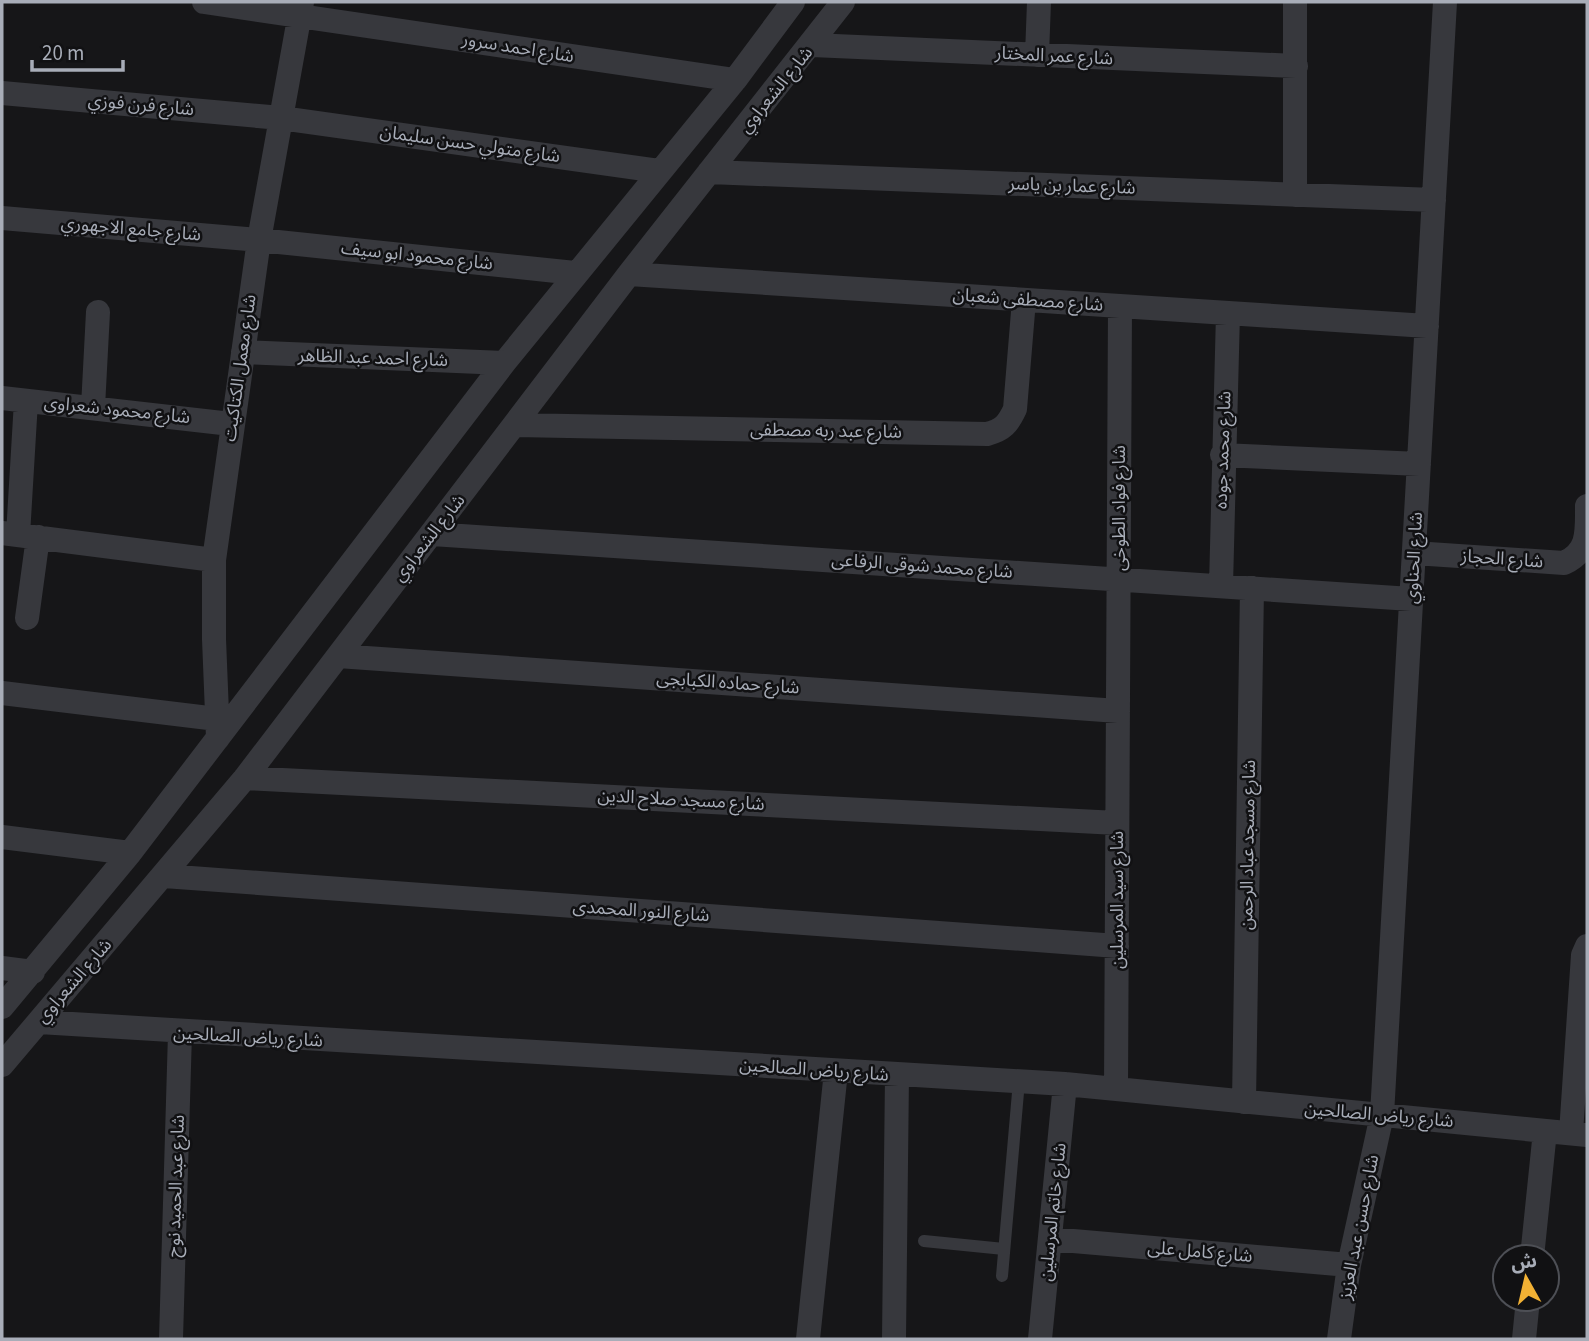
<svg xmlns="http://www.w3.org/2000/svg" width="1589" height="1341" viewBox="0 0 1589 1341" font-family="'Source Sans 3','Noto Sans Arabic',sans-serif">
<style>
.lines{fill:none;stroke-linecap:round;stroke-linejoin:round}
.lane{stroke:#37383d;stroke-width:12}
.street{stroke:#37383d;stroke-width:24}
.labels{text-anchor:middle;dominant-baseline:central;stroke-width:5;stroke-linejoin:round;paint-order:stroke}
.street-label{font-size:18px;fill:#a8adb8;stroke:#111113}
</style>
<rect width="100%" height="100%" fill="#161618"/>
<g class="lines">
<path class="lane" d="M924,1241L1004,1249
M1002,1276L1019,1081"/>
<path class="street" d="M204,2L735,80
M1295,2V195
M812,45L1296,66
M1037,55L1039,2
M2,93L281,118L659,171
M709,172L1434,200
M2,218L259,240L575,273
M629,274L1427,326
M243,352L504,363
M2,398L231,424
M93,407L98,312
M516,425L987,434C1003,430 1008,424 1015,409L1024,300
M1222,455L1419,464
M2,533L214,560
M432,534L1411,599
M18,535L26,401
M1414,553L1564,563C1589,552 1587,532 1587,506
M1221,586L1228,313
M27,618L38,537
M338,656L1118,711
M2,693L217,719
M218,738L214,639V560L259,240L302,2
M245,778L1117,823
M2,837L130,853
M164,876L1117,946
M2,968L33,972
M2,1007L130,853L504,363L735,80L793,2
M39,1022L1065,1084L1587,1135
M2,1065L245,778L629,274L843,2
M1116,1089L1120,306
M1244,1102L1252,588
M1571,1133L1583,955L1587,946
M1050,1239L1349,1265
M1532,1257L1545,1131
M171,1339L180,1033
M808,1339L836,1071
M894,1339L897,1075
M1040,1339L1065,1084
M1339,1339L1349,1265L1382,1115L1445,2
M1524,1339L1528,1299"/>
</g>
<g class="labels">
<g class="street-label">
<text transform="translate(518 48) rotate(9)">شارع احمد سرور</text>
<text transform="translate(1054 56) rotate(3)">شارع عمر المختار</text>
<text transform="translate(776 90) rotate(-51)">شارع الشعراوي</text>
<text transform="translate(141 105) rotate(5)">شارع فرن فوزي</text>
<text transform="translate(470 144) rotate(8)">شارع متولي حسن سليمان</text>
<text transform="translate(1072 186) rotate(2)">شارع عمار بن ياسر</text>
<text transform="translate(131 229) rotate(5)">شارع جامع الاجهوري</text>
<text transform="translate(417 256) rotate(6)">شارع محمود ابو سيف</text>
<text transform="translate(1028 300) rotate(4)">شارع مصطفى شعبان</text>
<text transform="translate(373 358) rotate(2)">شارع احمد عبد الظاهر</text>
<text transform="translate(240 368) rotate(-82)">شارع معمل الكتاكيت</text>
<text transform="translate(117 410) rotate(6)">شارع محمود شعراوى</text>
<text transform="translate(826 431) rotate(1)">شارع عبد ربه مصطفى</text>
<text transform="translate(1223 450) rotate(-88)">شارع محمد جوده</text>
<text transform="translate(1119 508) rotate(-90)">شارع فواد الطوخى</text>
<text transform="translate(429 538) rotate(-52)">شارع الشعراوي</text>
<text transform="translate(1414 558) rotate(-87)">شارع الحناوي</text>
<text transform="translate(1502 559) rotate(4)">شارع الحجاز</text>
<text transform="translate(922 566) rotate(4)">شارع محمد شوقى الرفاعى</text>
<text transform="translate(728 683) rotate(4)">شارع حماده الكبابجى</text>
<text transform="translate(681 800) rotate(3)">شارع مسجد صلاح الدين</text>
<text transform="translate(1248 845) rotate(-89)">شارع مسجد عباد الرحمن</text>
<text transform="translate(1117 900) rotate(-90)">شارع سيد المرسلين</text>
<text transform="translate(641 911) rotate(4)">شارع النور المحمدى</text>
<text transform="translate(74 981) rotate(-49)">شارع الشعراوي</text>
<text transform="translate(248 1037) rotate(3)">شارع رياض الصالحين</text>
<text transform="translate(814 1070) rotate(4)">شارع رياض الصالحين</text>
<text transform="translate(1379 1115) rotate(5)">شارع رياض الصالحين</text>
<text transform="translate(176 1186) rotate(-88)">شارع عبد الحميد نوح</text>
<text transform="translate(1053 1212) rotate(-84)">شارع خاتم المرسلين</text>
<text transform="translate(1359 1227) rotate(-79)">شارع حسن عبد العزيز</text>
<text transform="translate(1200 1252) rotate(5)">شارع كامل على</text>
</g>
</g>
<rect width="1589" height="1341" fill="none" stroke="#a8adb8" stroke-width="7"/>
<g transform="translate(1526 1278) rotate(352)"><circle r="33" fill="#111113" stroke="#4d4f55" stroke-width="2"/>
<path d="M0-5L12 26L0 18L-12 26Z" fill="#f2b134"/>
<text y="-10" font-size="19" font-weight="bold" text-anchor="middle" fill="#a8adb8">ش</text>
</g>
<path d="M32 60v10h91v-10" fill="none" stroke="#a8adb8" stroke-width="3.5"/>
<text x="42" y="60" font-size="21" fill="#a8adb8" stroke="#111113" stroke-width="5" paint-order="stroke">20 m</text>
</svg>
